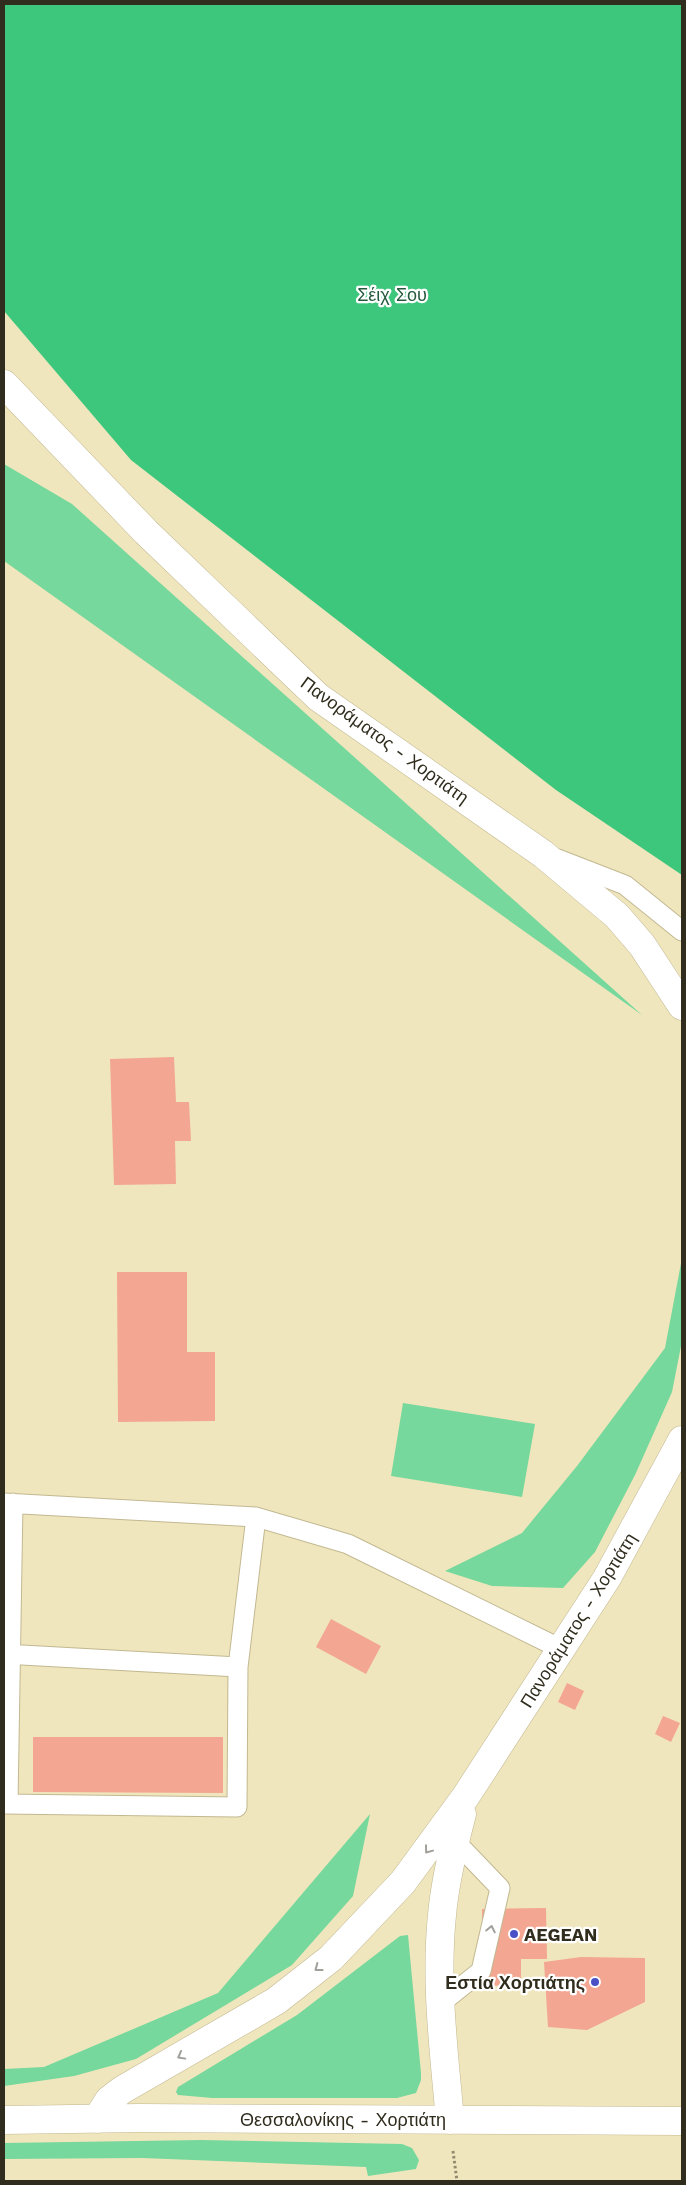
<svg xmlns="http://www.w3.org/2000/svg" width="686" height="2185" viewBox="0 0 686 2185" font-family="'Work Sans',sans-serif">
<style>
.green{fill:#76d89c}
.forest{fill:#3cc77d}
.building{fill:#f3a692}
.lines{fill:none;stroke-linecap:round;stroke-linejoin:round}
.lane-casing{stroke:#c2b891;stroke-width:21}
.secondary-casing{stroke:#c2b891;stroke-width:29}
.path{stroke:#918a6e;stroke-width:3;stroke-dasharray:2.5 2.5;stroke-linecap:butt}
.lane{stroke:#fff;stroke-width:19}
.secondary{stroke:#fff;stroke-width:28}
.oneway{stroke:#a2a09a}
.poi-dot{fill:#4a51c6;stroke:#fff;stroke-width:2}
.labels{text-anchor:middle;dominant-baseline:central;stroke-width:4.5;stroke-linejoin:round;paint-order:stroke}
.park-label{font-size:18px;fill:#265a3c;stroke:#fff}
.street-label{font-size:18px;fill:#312d1e;stroke:#fff}
.poi-label{font-size:18px;font-weight:bold;fill:#312d1e;stroke:#fff;text-anchor:start}
</style>
<rect width="100%" height="100%" fill="#f0e6bd"/>
<path class="green" d="M4,464L72,504L642,1015L4,561Z
M682,1258V1341L672,1392L635,1475L595,1552L563,1588L492,1586L445,1571L522,1533L577,1466L665,1348Z
M403,1403L535,1424L522,1497L391,1476Z
M370,1814L353,1896L292,1965L136,2059L74,2076L4,2086V2069L44,2067L218,1993Z
M408,1935L421,2073V2080L416,2093L397,2098H212L178,2095L176,2092L178,2087L297,2015L400,1936Z
M201,2140L402,2144L412,2148L419,2160L416,2169L368,2176L366,2167L142,2158L4,2159V2143Z"/>
<path class="forest" d="M4,4H682V875L556,790L131,460L4,311Z"/>
<path class="building" d="M174,1057L176,1102H189L191,1141H175L176,1184L114,1185L110,1059Z
M117,1272H187V1352H215V1421L118,1422Z
M331,1619L381,1646L366,1674L316,1647Z
M567,1683L584,1691L575,1710L558,1702Z
M663,1716L680,1723L671,1742L655,1734Z
M33,1737H223V1793L33,1792Z
M546,1908L547,1959H521V1985L483,1986L482,1909Z
M581,1957L645,1958V2002L587,2030L548,2027L544,1962Z"/>
<g class="lines">
<g class="lane-casing">
<path id="lane" d="M558,859L625,885L682,931
M4,1503L256,1517L348,1544L561,1649
M4,1654L238,1667
M4,1804L237,1807L238,1667L256,1517
M8,1804L13,1503
M441,2003L481,1971L500,1888L455,1841"/>
</g>
<g class="secondary-casing">
<path id="secondary" d="M4,384L146,532L318,697L543,854L617,916L642,945L682,1006
M97,2119L109,2100L122,2090L276,2001L331,1958L403,1882L466,1796L607,1578L682,1440
M4,2120L140,2118L682,2121
M450,2120C444,2052 435,1983 442,1915C445,1881 453,1848 462,1814"/>
</g>
<path class="path" d="M453,2151L457,2181"/>
<use href="#lane" class="lane"/>
<use href="#secondary" class="secondary"/>
</g>
<defs><path id="oneway-chevron" d="M-2-3.5L2.5 0L-2 3.5" fill="none" stroke-width="1.6" stroke-linecap="round" stroke-linejoin="round" transform="scale(1.25)"/></defs>
<g class="oneway">
<use href="#oneway-chevron" transform="translate(428 1850) rotate(127)"/>
<use href="#oneway-chevron" transform="translate(491 1929) rotate(-78)"/>
<use href="#oneway-chevron" transform="translate(318 1968) rotate(143)"/>
<use href="#oneway-chevron" transform="translate(181 2056) rotate(151)"/>
</g>
<g class="poi-dot">
<circle cx="514" cy="1934" r="5"/>
<circle cx="595" cy="1982" r="5"/>
</g>
<g class="labels">
<g class="park-label">
<text x="392" y="294">Σέιχ Σου</text>
</g>
<g class="street-label">
<text transform="translate(385 740) rotate(36)">Πανοράματος - Χορτιάτη</text>
<text transform="translate(578 1620) rotate(-58)">Πανοράματος - Χορτιάτη</text>
<text x="343" y="2119">Θεσσαλονίκης - Χορτιάτη</text>
</g>
<g class="poi-label">
<text x="524" y="1934">AEGEAN</text>
<text x="585" y="1982" text-anchor="end">Εστία Χορτιάτης</text>
</g>
</g>
<rect width="686" height="2185" fill="none" stroke="#312d1e" stroke-width="10"/>
</svg>
